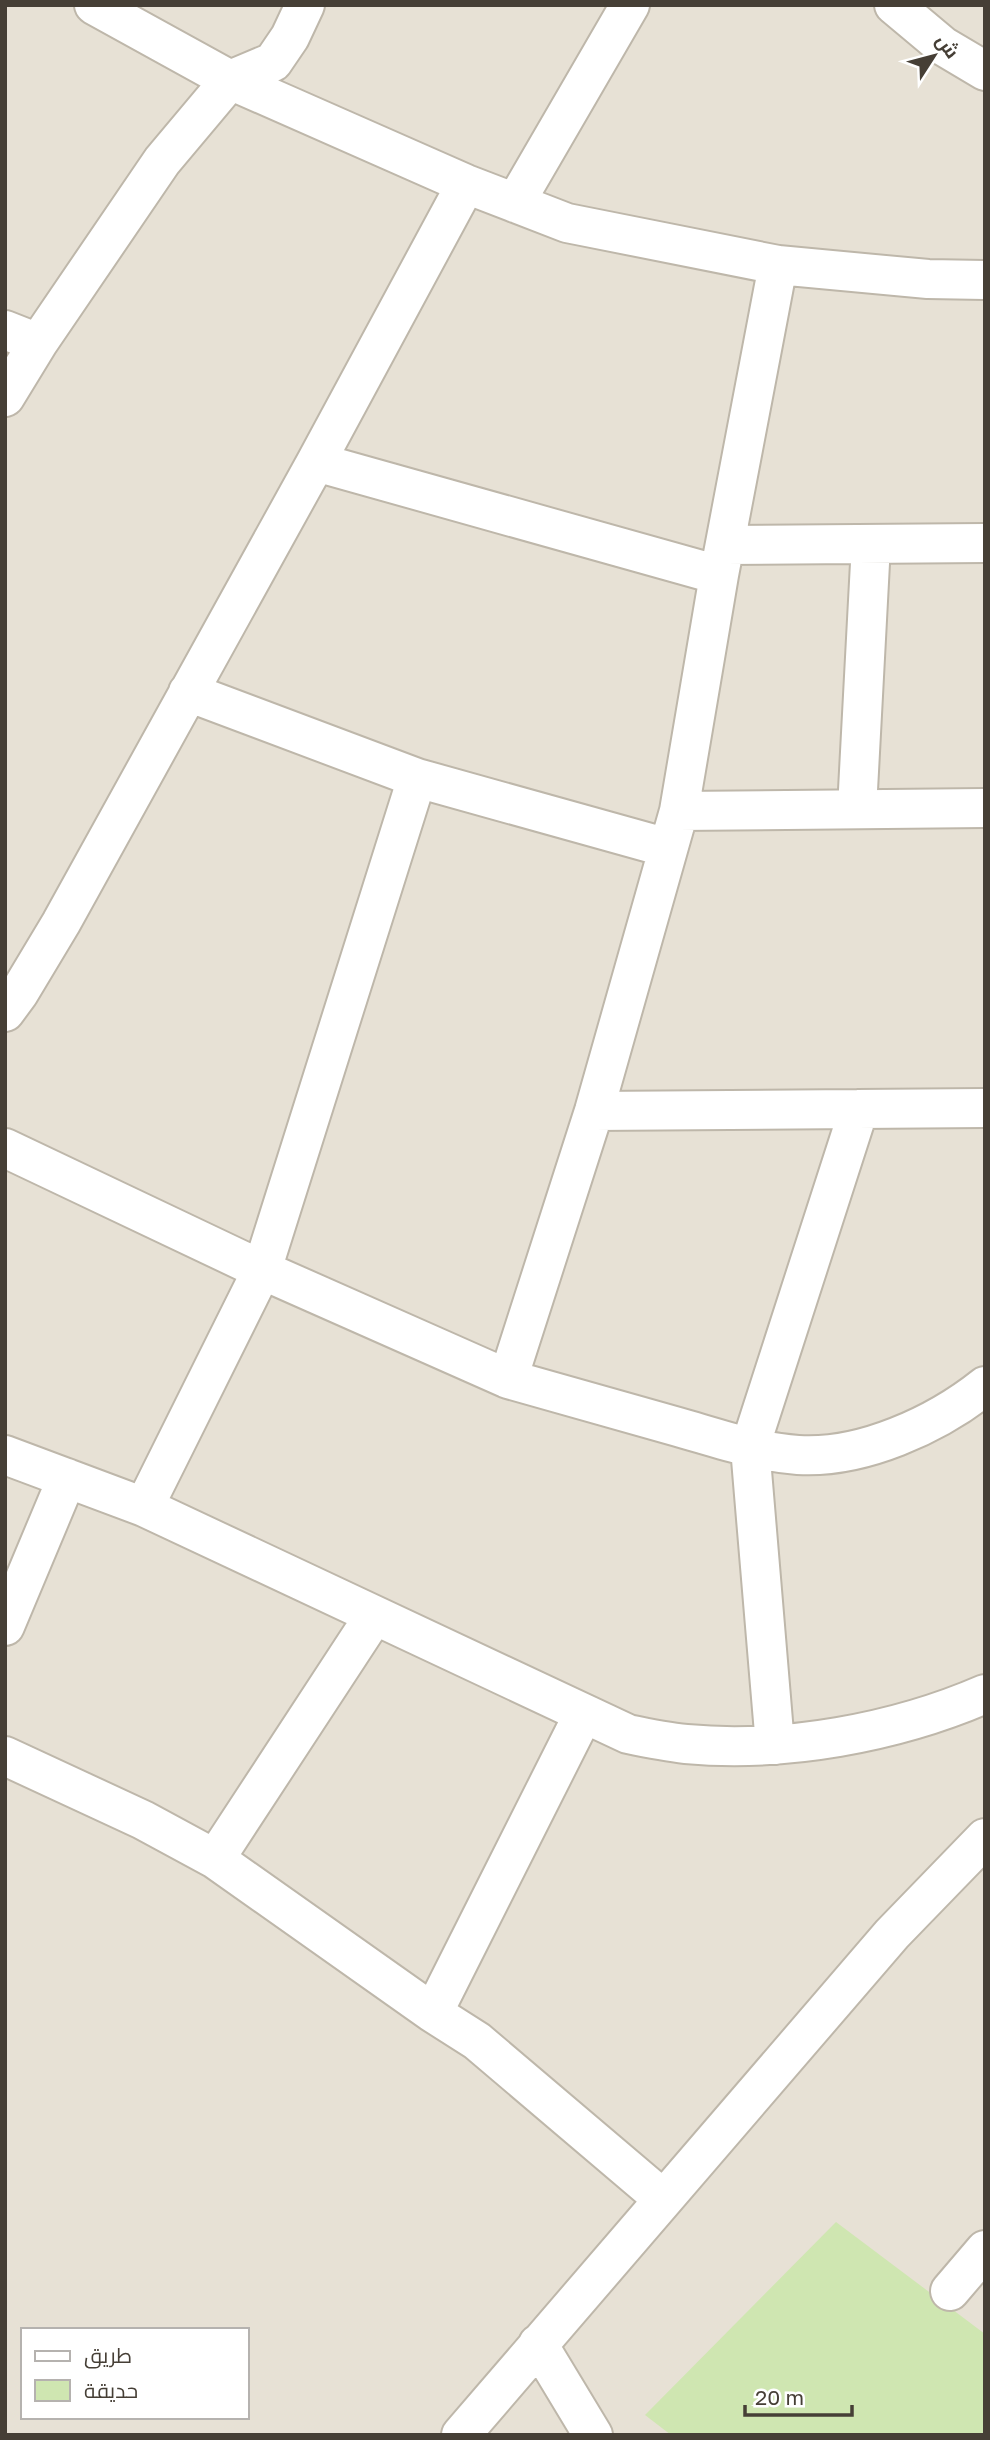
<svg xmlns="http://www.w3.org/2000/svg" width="990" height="2440" viewBox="0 0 990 2440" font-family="'Golos Text',Cairo,sans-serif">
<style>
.residential{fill:#e7e1d5;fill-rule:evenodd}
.green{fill:#cfe6b1}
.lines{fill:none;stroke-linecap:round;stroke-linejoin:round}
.minor-casing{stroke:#beb7aa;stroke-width:42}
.minor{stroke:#fff;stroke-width:38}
</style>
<rect width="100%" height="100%" fill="#f3efe7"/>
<path class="residential" d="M5,5H985V2435H5ZM23,2330H247V2417H23Z"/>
<path class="green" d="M836,2222L985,2334V2435H671L645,2415Z"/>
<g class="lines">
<g class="minor-casing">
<path id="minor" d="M94,5L230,80L466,184L567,223L778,265L928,279L985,280
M894,5L943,46L985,71
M515,203L630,5
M778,265L719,575L679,811L594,1111L508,1379C564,1395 621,1411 678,1427C717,1438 757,1452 798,1455C862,1459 936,1425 985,1386
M5,330L38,343
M5,397L38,343L162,161L230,80L273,62L290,37L305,5
M316,462L719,575
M725,545L985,543
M188,692L417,778L668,848
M857,809L871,544
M679,811L985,808
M5,1012L19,993L61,923L316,462L466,184
M594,1111L985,1108
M5,1148L262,1270L508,1379
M5,1455L144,1507L628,1734C647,1738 667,1742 686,1744C784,1753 895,1733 985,1694
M144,1507L262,1270L417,778
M5,1626L67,1478
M775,1745L750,1447L859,1109
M5,1756L143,1820L215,1859L433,2013L477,2041L663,2199
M215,1859L374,1616
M433,2013L583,1715
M950,2291L985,2250
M538,2344L593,2435
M461,2435L892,1934L985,1838"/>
</g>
<use href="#minor" class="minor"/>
</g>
<rect width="990" height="2440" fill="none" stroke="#463f36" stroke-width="14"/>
<rect x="21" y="2328" width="228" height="91" fill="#ffffff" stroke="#b5b2af" stroke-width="2"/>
<rect x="35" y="2351" width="35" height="10" fill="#ffffff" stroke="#b5b2af" stroke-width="2"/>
<text x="84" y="2363" font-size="21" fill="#463f36">طريق</text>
<rect x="35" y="2380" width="35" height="21" fill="#cfe6b1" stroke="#b5b2af" stroke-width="2"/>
<text x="84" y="2398" font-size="21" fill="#463f36">حديقة</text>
<g transform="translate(934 56) rotate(54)" stroke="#ffffff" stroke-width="5" paint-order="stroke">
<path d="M0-5L12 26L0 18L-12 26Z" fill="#463f36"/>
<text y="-10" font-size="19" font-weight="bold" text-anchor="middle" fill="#463f36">ش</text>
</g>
<path d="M745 2405v10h107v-10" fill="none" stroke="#463f36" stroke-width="3.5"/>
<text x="755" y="2405" font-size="21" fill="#463f36" stroke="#ffffff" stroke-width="5" paint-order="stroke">20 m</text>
</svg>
